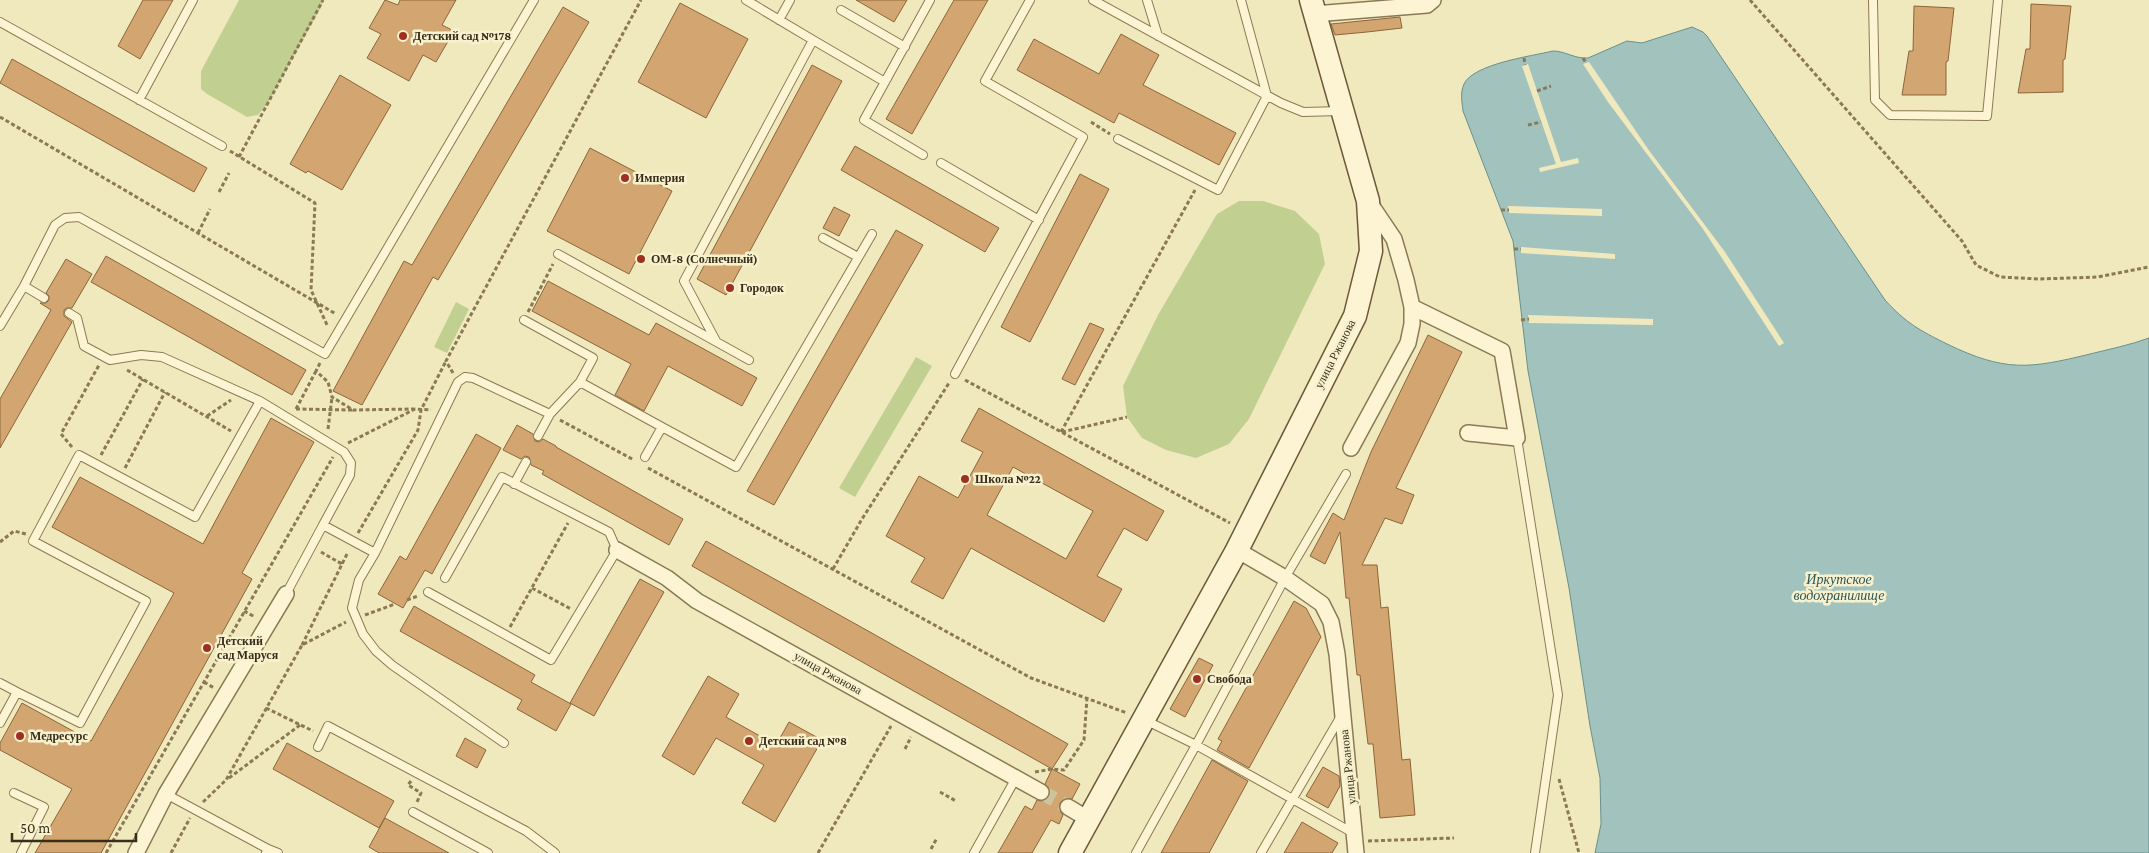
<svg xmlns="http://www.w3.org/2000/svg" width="2149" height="853" viewBox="0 0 2149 853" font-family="'Crimson Pro',serif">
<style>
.green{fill:#c1d091}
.water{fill:#a2c3bd;stroke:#68918c}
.pier{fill:#f1e9be}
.building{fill:#d3a671;stroke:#8c6539;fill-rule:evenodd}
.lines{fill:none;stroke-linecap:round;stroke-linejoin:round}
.street-tunnel{stroke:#ccc49d;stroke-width:15;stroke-dasharray:15 8;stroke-linecap:butt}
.lane-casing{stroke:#8b7955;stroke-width:10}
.street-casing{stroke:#8b7955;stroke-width:18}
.secondary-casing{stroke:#6d5939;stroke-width:25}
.path{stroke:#8b7955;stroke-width:3;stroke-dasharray:4 2.5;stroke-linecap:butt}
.lane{stroke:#fcf4d2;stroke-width:8}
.street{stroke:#fcf4d2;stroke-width:15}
.secondary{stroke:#fcf4d2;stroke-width:22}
.poi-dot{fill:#9f3020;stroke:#f8f1ce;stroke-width:2}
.labels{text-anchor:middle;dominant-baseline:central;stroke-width:5;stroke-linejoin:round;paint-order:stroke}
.poi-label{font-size:12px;font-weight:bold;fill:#392e1b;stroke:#f8f1ce;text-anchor:start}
.street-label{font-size:12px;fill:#392e1b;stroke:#f8f1ce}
.water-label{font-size:14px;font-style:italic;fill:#29575b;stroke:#f8f1ce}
</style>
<rect width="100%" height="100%" fill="#f1e9be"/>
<path class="green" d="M239,0H322V5L268,103L258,115L247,117L207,94L201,89V71Z
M1239,201H1263L1295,211L1319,234L1325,264L1249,419L1229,444L1196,458L1166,450L1142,438L1127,417L1123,386L1158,315L1217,214Z
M456,302L469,309L447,353L434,347Z
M916,357L932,366L855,497L839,488Z"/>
<path class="water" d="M1692,27L1703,32L1707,36L1885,300C1906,323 1919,330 1947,344C2005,372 2029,369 2090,354C2110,349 2130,345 2149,338V853H1595L1601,824L1600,778L1590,726L1569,588L1528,371L1513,241L1463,111C1462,102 1460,93 1464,84C1473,64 1532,56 1553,51C1565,51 1575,59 1588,58L1627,41L1642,43Z"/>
<path class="pier" d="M1589,62L1648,149L1725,252L1784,343L1779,346L1703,229L1608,102L1583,64Z
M1528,64L1561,162L1578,158L1579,163L1540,172L1539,168L1556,164L1522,66Z
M1508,206L1602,209V216L1509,213Z
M1521,247L1615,254V259L1521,253Z
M1528,315L1653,319V325L1529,323Z"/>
<path class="building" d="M143,0H173L140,59L118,46Z
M385,0L398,5L400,0H456L442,25L454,31L436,62L423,55L409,81L367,58L381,34L369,28Z
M856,0H907L894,22Z
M954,0H988L912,134L886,119Z
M680,3L748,39L706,118L638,82Z
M2031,4L2071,6L2065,59L2063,60V92L2018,93L2026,49H2030Z
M1914,6L1954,8L1948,61L1946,62V95H1902L1909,51H1913Z
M563,7L589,22L438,280L433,277L362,405L333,391L404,261L412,265Z
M1400,17L1402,28L1367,32L1335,35L1331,24Z
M1121,34L1159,55L1143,85L1236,133L1219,165L1119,113L1114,123L1017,70L1034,39L1099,74Z
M12,59L207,168L194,192L0,83Z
M812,65L842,81L726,295L697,279Z
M340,75L391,105L342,190L308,171L306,173L290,164Z
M855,146L999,228L985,252L841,170Z
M590,148L672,191L629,274L547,231Z
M1080,174L1109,189L1030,342L1001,327Z
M834,207L850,215L839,236L823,228Z
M896,230L923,245L774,505L747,491Z
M106,256L306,370L292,395L91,282Z
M66,259L92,274L72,308H67L64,310V316L72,322L0,448V399L51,310L40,303H46L49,300V296L46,293Z
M548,281L649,335L656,323L757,378L742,406L668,366L644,411L615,395L631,364L532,311Z
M1090,323L1104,329L1075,385L1062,379Z
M1428,335L1462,352L1396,488L1414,495L1402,524L1385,518L1362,565H1377L1381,608L1388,607L1402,760L1410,759L1415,815L1380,818L1373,744H1368L1360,675H1357L1349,598H1346L1340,532L1325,564L1310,556L1333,513L1344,520L1371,452Z
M979,408L1164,511L1147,541L1124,528L1097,576L1122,589L1104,622L971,548L943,599L911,582L925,558L886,536L919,476L958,498L983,452L961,441ZM1013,467L1093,511L1066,559L987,515Z
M271,418L314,442L242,573L252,579L101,853H35L72,789L0,750V743L22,703L91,741L174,593L52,527L80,477L203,544Z
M517,425L533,434L535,441L539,442L543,439L556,446V447L683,519L669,545L542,474L544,471L531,465L529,457L525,456L521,459L503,450Z
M476,434L501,448L432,574L425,570L403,608L378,594L400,556L406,560Z
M706,541L870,632L1068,744L1052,769L692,566Z
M640,579L664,592L594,716L570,703Z
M1294,601L1306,608L1321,637L1249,768L1217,750L1222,741L1218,739Z
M414,606L535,675L531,682L571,704L556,731L517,709L522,700L400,631Z
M1199,658L1213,665L1185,717L1170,709Z
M708,676L739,694L726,717L776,745L789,722L822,740L775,822L742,803L764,765L716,738L694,775L662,756Z
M465,738L486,750L477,768L456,756Z
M287,743L394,801L379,828L273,769Z
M1212,760L1248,781L1209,853H1161Z
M1323,767L1339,776L1340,786L1328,808L1306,796Z
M1052,769L1080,784L1072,799H1064L1060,803V811L1063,815L1059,824L1051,820L1032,853H998L1025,806L1032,810L1037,800L1042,801L1049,797L1050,791L1045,784Z
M385,818L449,853H379L369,847Z
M1302,822L1338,843L1332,853H1284Z"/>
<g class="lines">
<path class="street-tunnel" d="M1041,792L1068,807"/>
<g class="lane-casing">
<path id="lane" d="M1093,0L1281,103L1303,112L1341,111
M1147,0L1158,36
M1873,0L1875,100L1890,115L1987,116L1998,0
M841,10L905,47
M779,20L790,0
M0,22L222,146
M813,40L885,82
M139,100L193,0
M1118,139L1218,190L1267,96L1241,0
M923,155L864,120L930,0
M941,163L1039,220
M823,238L858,257
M558,254L749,360
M24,286L44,298
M69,313L77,318L84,346L110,360L141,355L162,357L260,401L344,452L351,463L350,475L323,525L375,553
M524,320L593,358L580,382L662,427
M0,326L24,286L55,225L65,218L79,217L325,354L534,0
M716,341L684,281L813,40L746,0
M955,374L1083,137L985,81L1030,0
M538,436L550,414
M1517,438L1558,695L1535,853
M645,457L662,427L736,467L872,234
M514,484L526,462
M428,592L551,660L617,550L609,532L502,477L445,578
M286,594L323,525
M0,683L17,692
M1145,720L1196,745L1355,834
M0,723L17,692L80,723L146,601L33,541L79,455L195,517L260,401
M504,743L392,665L376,651L363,634L352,608L359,580L375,553L458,382L465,377L473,378L550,414L580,382
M318,747L328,726L526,831L555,853
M14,793L44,807L21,853
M166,794L268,849L266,853
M413,812L488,853
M268,849L278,853
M974,853L1016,778
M1136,853L1196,745L1285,578L1346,474
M1261,853L1341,716"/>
</g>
<g class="street-casing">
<path id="street" d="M1314,14L1427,5L1433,0
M1412,307L1502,351L1517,438L1468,433
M1351,448L1408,343L1412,324V307L1406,280L1394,239L1369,202
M617,550L667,578L697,601L1041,792
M1237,550L1285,578L1322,604L1331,622L1337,654L1356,853
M1068,807L1088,819
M136,853L166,794L286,594"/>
</g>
<g class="secondary-casing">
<path id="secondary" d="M1070,853L1237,550L1355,316L1371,251L1368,201L1311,0"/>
</g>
<path class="path" d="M1750,0L1962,241L1976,265L2000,277L2039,279L2098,277L2149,267
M1524,58L1525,65
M1583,58L1586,63
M1537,91L1551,86
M0,117L336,314
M1091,122L1110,134
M1528,125L1541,122
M230,151L315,203L311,290L328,327
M239,157L323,0
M219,192L229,173
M1501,210H1509
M198,233L210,209
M1514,249H1521
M528,312L553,264
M1521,320L1529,319
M320,363L316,371L328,382L332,397L353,410L414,409
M127,370L231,431
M453,373L446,361L641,0
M965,380L1230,523
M296,409L352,410
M296,409L316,371
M207,416L231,400
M560,420L634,460
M328,429L332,397
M1061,432L1195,190
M1062,432L1127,417
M348,443L415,409L431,410
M72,447L61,434L99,365
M101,455L143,379
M125,468L165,392
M648,468L1031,678L1127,713
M358,533L418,430L421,410L446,361
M0,542L14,531L26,534
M321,552L342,564
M833,569L862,519L949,383
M532,588L571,609
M407,600L418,596
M244,611L255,617
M365,615L395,604
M510,627L568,523
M302,645L348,552
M204,682L214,688
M266,708L313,731
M905,749L911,737
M1035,772L1052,769L1064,770L1084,740L1087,698
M229,778L300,725
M1559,779L1579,853
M411,781L408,785L421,793L417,802
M940,792L956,801
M203,802L226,780L302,645L346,622
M1368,841L1454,838
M931,849L937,838
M106,853L333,457
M171,853L190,818
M818,853L891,726"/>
<use href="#lane" class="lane"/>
<use href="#street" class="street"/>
<use href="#secondary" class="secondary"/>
</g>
<g class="poi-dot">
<circle cx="403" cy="36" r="5"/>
<circle cx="625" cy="178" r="5"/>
<circle cx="641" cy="259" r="5"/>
<circle cx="730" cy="288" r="5"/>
<circle cx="965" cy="479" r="5"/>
<circle cx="207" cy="648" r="5"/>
<circle cx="1197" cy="679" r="5"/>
<circle cx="20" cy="736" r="5"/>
<circle cx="749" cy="741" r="5"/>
</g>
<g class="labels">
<g class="poi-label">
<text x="413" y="36">Детский сад №178</text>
<text x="635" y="178">Империя</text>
<text x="651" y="259">ОМ-8 (Солнечный)</text>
<text x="740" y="288">Городок</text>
<text x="975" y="479">Школа №22</text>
<text x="217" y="641">Детский<tspan x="217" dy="14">сад Маруся</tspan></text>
<text x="1207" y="679">Свобода</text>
<text x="30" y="736">Медресурс</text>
<text x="759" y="741">Детский сад №8</text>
</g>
<g class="street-label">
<text transform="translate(1335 354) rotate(-63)">улица Ржанова</text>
<text transform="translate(828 673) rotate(29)">улица Ржанова</text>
<text transform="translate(1348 767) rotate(-96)">улица Ржанова</text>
</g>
<g class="water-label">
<text x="1839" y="579">Иркутское<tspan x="1839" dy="16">водохранилище</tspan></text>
</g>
</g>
<path d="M12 833v8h124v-8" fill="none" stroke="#392e1b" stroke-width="2.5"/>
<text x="20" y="833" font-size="15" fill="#392e1b" stroke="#f8f1ce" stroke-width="4" paint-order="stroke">50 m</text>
</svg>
